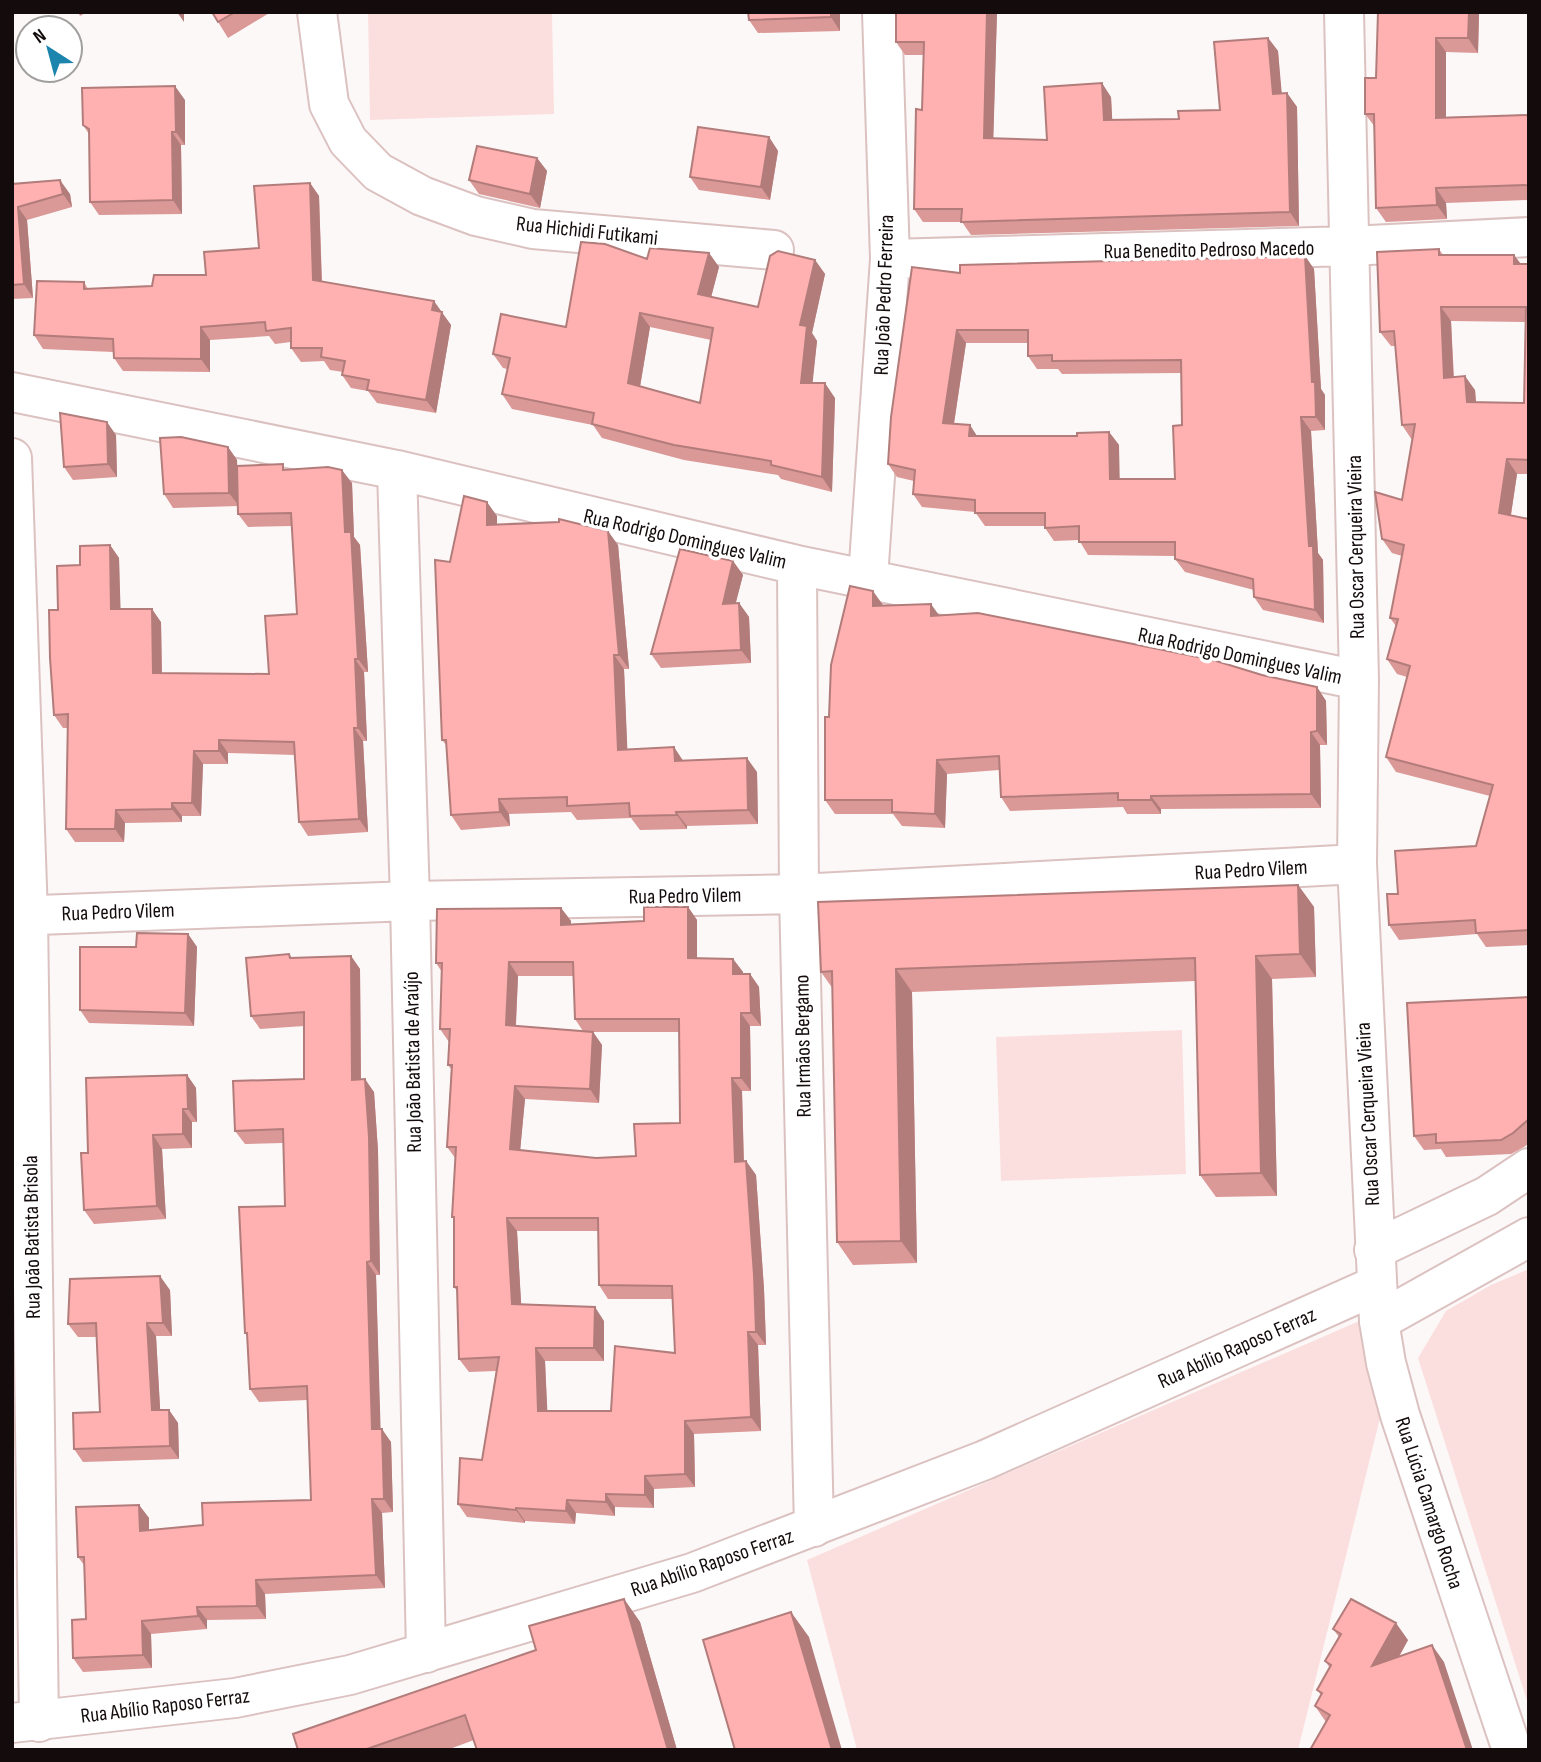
<svg xmlns="http://www.w3.org/2000/svg" width="1541" height="1762" viewBox="0 0 1541 1762" font-family="'Sofia Sans Condensed',sans-serif">
<style>
.green{fill:#fbdfde}
.lines{fill:none;stroke-linecap:round;stroke-linejoin:round}
.minor-casing{stroke:#dbc2c1;stroke-width:42}
.tertiary-casing{stroke:#dbc2c1;stroke-width:42}
.minor{stroke:#fff;stroke-width:38}
.tertiary{stroke:#fff;stroke-width:38}
.wall{fill:#da9897;fill-rule:evenodd}
.shaded-wall{fill:#b27c7b}
.building{fill:#feb1b0;stroke:#b27c7b;stroke-width:2;fill-rule:evenodd}
.labels{text-anchor:middle;dominant-baseline:central;stroke-width:7;stroke-linejoin:round;paint-order:stroke}
.street-label{font-size:21px;fill:#140c0c;stroke:#fff}
</style>
<rect width="100%" height="100%" fill="#fdf8f8"/>
<path class="green" d="M368,12H552L554,114L370,120Z
M1182,1030L1186,1174L1001,1181L996,1037Z
M1529,1269V1707L1418,1358L1446,1311L1491,1285Z
M1364,1319L1383,1406L1298,1750H857L807,1560Z"/>
<g class="lines">
<g class="minor-casing">
<path id="minor" d="M317,12L329,104L348,141L378,172L422,196L476,216L533,229L774,250
M1344,12L1359,680L1357,864L1379,1321L1386,1363L1400,1415L1512,1750
M890,259L1350,246L1529,237
M12,392L397,470L797,565L1359,680
M12,458L28,915L39,1722
M397,470L410,901L426,1653
M797,565L799,894L814,1527
M868,578L890,259L882,12
M12,916L410,901L799,894L1357,864"/>
</g>
<g class="tertiary-casing">
<path id="tertiary" d="M1374,1250L1487,1196L1529,1168
M1379,1321L1529,1237
M12,1723L235,1698L350,1675L692,1573L985,1460L1377,1285"/>
</g>
<use href="#minor" class="minor"/>
<use href="#tertiary" class="tertiary"/>
</g>
<path class="wall" d="M78,12H87L80,16Z
M212,12H271L228,38Z
M840,12V31L758,33L749,20Z
M997,12L993,138L1047,140L1111,97L1112,119H1179L1220,110L1268,38L1278,51L1281,93H1287L1297,107L1299,226L971,235L962,222H923L914,209L922,110L924,55H905L896,42Z
M1378,12H1478L1479,14L1478,53L1446,52V117L1529,115V200L1446,203L1447,219L1386,222L1376,208L1375,127L1365,114L1376,78Z
M185,100V145H181L182,214L99,215L90,202L89,134L83,125Z
M769,137L778,151L770,200L699,190L690,177Z
M537,158L547,171L540,208L479,194L469,180Z
M310,183L319,196L322,281L441,312L451,325L436,413L377,403L368,391L351,388L342,375L343,372L330,370L324,361L301,362L291,348V342L275,344L269,336L210,340V372L123,371L114,358L113,352L43,349L34,335L84,282L88,289L152,286L206,275L259,248Z
M12,184L70,194L72,207L27,220L33,298L12,299Z
M1439,249L1443,255H1514L1521,264H1529V474H1517L1511,515L1529,519V945L1486,947L1477,934L1399,940L1389,925L1398,894L1476,846L1490,796L1396,772L1386,757L1407,677L1397,674L1387,659L1396,626L1390,618L1402,556L1392,553L1382,539L1402,500L1412,440L1402,425L1395,346H1391L1380,332ZM1451,321L1525,322L1524,403L1476,402L1475,390L1454,377Z
M709,253L719,267L711,297L758,307L815,260L825,274L812,333L817,341L812,383L835,398L832,492L781,479L778,475L684,460L602,438L593,425L512,409L502,394L507,369L503,368L493,354L566,327L647,259ZM650,327L711,340L700,403L640,387Z
M1305,256L1314,269L1321,389L1325,395V430L1311,431L1318,553L1323,560L1324,623L1263,610L1254,597V590L1185,572L1175,559V556L1088,555L1079,540L1054,541L1045,528V526H985L975,512L922,507L913,494L914,481L897,477L888,464L960,273ZM966,343H1028V356L1037,369H1058L1062,374L1181,373L1182,425L1175,479H1119V445L1109,432L1077,436H978L954,424Z
M116,435L117,477L73,480L64,467Z
M228,447L237,460V466L287,470L352,483L354,537L360,545L368,672H364L367,741H363L368,832L308,836L299,822L295,755L228,753V764H203L201,816H182V822L125,823L124,842H75L66,829L68,728H63L54,715L58,610L80,565L110,545L119,558L120,609L161,622L162,673L269,674L297,614L292,526L248,527L238,514V506L173,508L164,494Z
M497,516V524L618,545L629,669H624L627,749L683,760L757,772L758,824L687,826V829L640,830L631,818L577,820L571,812L509,814L510,826L461,830L451,815L447,746L442,740L450,562Z
M733,561L743,575L735,604L739,603L749,617L751,663L661,668L651,654Z
M883,605L1262,675L1317,687L1326,701L1327,745H1320L1321,808L1161,809V814H1127L1123,807L1010,811L1001,797L999,770L947,774L945,828L902,826L893,814H835L825,800L829,717Z
M1298,885L1314,907L1316,977L1272,979L1277,1196L1216,1197L1200,1175L1196,981L912,992L917,1263L853,1265L837,1242L833,989L821,972Z
M688,907L697,920V958L733,959L743,972V974H750L759,987L761,1026H750L751,1091H742L744,1161H746L756,1175L764,1289L766,1345H758L761,1431L694,1434L695,1487L654,1489V1508L615,1507V1516L576,1513L575,1524L525,1521V1523L467,1517L458,1504L482,1460L496,1371L469,1372L459,1359L457,1291L454,1287V1220L452,1217L456,1159L447,1147L451,1069L448,1065L449,1042L440,1029L442,972L436,963L561,908L571,921V924L644,921ZM518,976H573L575,1019L583,1031L516,1026ZM593,1032H679L680,1123L636,1156L596,1158L520,1150L525,1099L599,1103L602,1045ZM517,1231H598L599,1285L608,1299H673L675,1353L611,1411H547L545,1361H604V1321L521,1305Z
M188,934L197,947L194,1026L89,1023L80,1010Z
M289,954L292,958L351,956L360,969L361,1079L374,1092L378,1151L380,1275H376L380,1429L391,1442L393,1512L382,1513L385,1588L265,1594L266,1619L207,1620V1629L151,1634L152,1668L83,1672L73,1658L86,1619L84,1565L78,1557L139,1505L149,1518V1530L203,1525L311,1500L307,1400L259,1402L250,1389L247,1336L245,1333L285,1206L283,1143L245,1144L235,1131L304,1079V1026L260,1029L251,1016Z
M1529,997V1143L1524,1147L1511,1154L1446,1157L1441,1149L1424,1150L1414,1136Z
M187,1075L196,1088L197,1122H192V1148L162,1149L166,1219L94,1224L84,1210L88,1153Z
M170,1290L172,1336H156L160,1410H169L178,1423L179,1459L83,1462L74,1449L100,1412L96,1337H78L68,1324Z
M624,1599L640,1622L677,1750H477L474,1740L447,1750H298L536,1650Z
M1333,1629L1408,1640L1399,1657L1444,1662L1326,1722L1315,1706L1321,1695L1317,1690L1330,1668L1325,1661L1339,1637Z"/>
<path class="shaded-wall" d="M177,12H184V22Z
M831,12H840V31L831,17Z
M987,12H997L993,151L984,138Z
M1469,12H1478L1479,14L1478,53L1468,38Z
M1268,38L1278,51L1283,107L1273,94Z
M1436,38L1446,52V132L1436,118Z
M1102,83L1111,97L1113,133L1104,120Z
M175,86L185,100V145L176,132Z
M1287,93L1297,107L1299,226L1290,212Z
M172,132L181,145L182,214L173,200Z
M769,137L778,151L770,200L761,187Z
M537,158L547,171L540,208L530,194Z
M60,180L70,194L72,207L63,194Z
M310,183L319,196L322,293L313,280Z
M1436,188L1446,203L1447,219L1437,205Z
M18,207L27,220L33,298L24,284Z
M709,253L719,267L708,309L698,294Z
M1514,255L1525,270L1514,264Z
M1305,256L1314,269L1321,389L1325,395V430L1316,417L1312,382Z
M815,260L825,274L812,333L817,341L811,398L801,383L800,325Z
M434,301L451,325L436,413L426,400L432,310Z
M1441,307L1451,321L1454,392L1444,378Z
M640,313L650,327L638,398L628,383Z
M201,327L210,340V372L201,359Z
M957,330L966,343L952,436L943,423Z
M1465,376L1475,390L1477,416L1467,402Z
M825,383L835,398L832,492L822,477Z
M1301,417L1311,431L1318,553L1323,560L1324,623L1315,610L1309,546Z
M107,422L116,435L117,477L108,464Z
M970,425L979,439L969,436Z
M1109,432L1119,445L1120,492L1110,479Z
M228,447L237,460L239,506L229,493Z
M1507,459L1517,474L1509,527L1499,513Z
M342,470L352,483L354,537L360,545L368,672L358,659L345,532Z
M487,502L497,516V539L487,525Z
M608,531L618,545L629,669L619,655Z
M110,545L119,558L121,623L111,609Z
M733,561L743,575L732,618L723,604Z
M873,591L883,605V620L873,606Z
M739,603L749,617L751,663L741,650Z
M931,604L941,618L931,616Z
M152,609L161,622L162,686L153,673Z
M614,655L624,669L628,764L618,750Z
M355,659L364,672L367,741L358,728Z
M1317,687L1326,701L1327,745L1317,731Z
M354,728L363,741L368,832L359,819Z
M1311,732L1320,745L1321,808L1311,794Z
M219,740L228,753V764L219,751Z
M674,747L684,762L675,761Z
M194,751L203,764L201,816L192,803Z
M747,758L757,772L758,824L748,810Z
M937,760L947,774L945,828L935,814Z
M1151,796L1161,809V814L1151,800Z
M499,799L509,814L510,826L500,812Z
M172,803L182,816V822L172,809Z
M116,810L125,823L124,842L115,829Z
M676,812L687,826V829L677,815Z
M1298,885L1314,907L1316,977L1300,954Z
M688,907L697,920V971L688,958Z
M561,908L571,921V938L561,925Z
M188,934L197,947L194,1026L185,1013Z
M351,956L360,969L361,1093L352,1080Z
M1256,956L1272,979L1277,1196L1261,1173Z
M733,959L743,972V987L733,974Z
M509,962L518,976L515,1039L506,1025Z
M896,969L912,992L917,1263L901,1241Z
M750,974L759,987L761,1026L751,1013Z
M741,1013L750,1026L751,1091L741,1078Z
M593,1032L602,1045L599,1103L590,1089Z
M187,1075L196,1088L197,1122L188,1109Z
M732,1078L742,1091L744,1175L735,1162Z
M365,1079L374,1092L378,1151L380,1275L371,1261Z
M515,1086L525,1099L519,1163L510,1149Z
M183,1109L192,1122V1148L183,1134Z
M153,1135L162,1149L166,1219L157,1206Z
M746,1161L756,1175L764,1289L766,1345L756,1332Z
M507,1218L517,1231L522,1318L512,1304Z
M367,1262L376,1275L381,1442L372,1429Z
M160,1276L170,1290L172,1336L163,1323Z
M595,1307L604,1321V1361L594,1348Z
M147,1323L156,1336L161,1424L152,1410Z
M748,1332L758,1345L761,1431L751,1417Z
M536,1348L545,1361L548,1424L538,1411Z
M169,1410L178,1423L179,1459L170,1446Z
M685,1421L694,1434L695,1487L685,1474Z
M382,1429L391,1442L393,1512L384,1499Z
M645,1476L654,1489V1508L645,1495Z
M606,1494L615,1507V1516L606,1502Z
M372,1499L382,1513L385,1588L376,1575Z
M567,1500L576,1513L575,1524L566,1511Z
M139,1505L149,1518V1544L140,1531Z
M516,1508L525,1521V1523L516,1510Z
M256,1580L265,1594L266,1619L257,1606Z
M624,1599L640,1622L677,1750H668Z
M197,1607L207,1620V1629L198,1616Z
M791,1612L809,1637L842,1750H832Z
M142,1621L151,1634L152,1668L143,1655Z
M1396,1623L1408,1640L1384,1683L1372,1666Z
M1432,1645L1444,1662L1473,1750H1467Z"/>
<path class="building" d="M212,12H235L218,22Z
M748,12H831V17L749,20Z
M896,12H987L984,138L1047,140L1044,87L1102,83L1104,120L1179,119L1178,111L1220,110L1214,42L1268,38L1273,94L1287,93L1290,212L961,222L962,209H914L916,109L922,110L924,42H896Z
M1378,12H1469L1468,38H1436V118L1529,115V185L1436,188L1437,205L1376,208L1374,114H1365V78H1376Z
M175,86L176,132H172L173,200L90,202L89,129L83,125L82,88Z
M698,127L769,137L761,187L690,177Z
M477,146L537,158L530,194L469,180Z
M60,180L63,194L18,207L24,284L12,285V184Z
M310,183L313,280L434,301L432,310L442,312L426,400L367,390L369,380L342,375L345,361L321,357L322,348H291V328L266,331L265,322L201,327V359L114,358L113,339L34,335L37,281L84,282V289L152,286L154,275H206L204,252L259,248L254,186Z
M581,242L605,244L647,259L650,248L709,253L698,294L758,307L770,256L778,251L815,260L800,325L807,326L801,383H825L822,477L771,465V461L674,445L592,424L594,413L502,394L510,358L493,354L501,314L566,327ZM640,313L713,328L700,403L628,383Z
M1439,249V255H1514V264H1529V460L1507,459L1499,513L1529,519V930L1476,933L1475,920L1389,925L1387,894H1398L1395,851L1476,846L1493,785L1386,757L1410,666L1387,659L1398,619L1390,618L1404,545L1382,539L1375,492L1402,500L1415,424L1402,425L1394,331L1380,332L1377,252ZM1441,307H1526L1524,403L1467,402L1465,376L1444,378Z
M1305,256L1312,382H1315L1316,417H1301L1309,546H1313L1315,610L1254,597L1253,579L1175,559V542H1079V526L1045,528V513H975V500L913,494L915,470L888,464L891,417L912,267L960,273V265ZM957,330H1028V356L1052,355V361L1181,360L1182,425L1173,426L1175,479H1110L1109,432L1077,433V436H969L970,425L943,423Z
M60,413L107,422L108,464L64,467Z
M181,437L228,447L229,493L164,494L160,438Z
M283,464V470L328,467L342,470L345,532H351L358,659H355L358,728H354L359,819L299,822L294,742L219,740V751H194L192,803H172V809L116,810L115,829H66L68,714L54,715L50,658L49,610H58L57,566L80,565V546L110,545L111,609H152L153,673L269,674L265,616L297,614L291,513L238,514L237,466Z
M464,496L487,502V525L559,522V519L608,531L619,655H614L618,750L674,747L675,761L747,758L748,810L676,812L677,815L630,816L629,803L567,806V797L499,799L500,812L451,815L446,740H442L435,560L450,562Z
M680,549L733,561L723,604L739,603L741,650L651,654Z
M850,586L873,591V606L931,604V616L978,613L1213,660L1262,675L1317,687V731L1311,732V794L1151,796V800H1118V793L1001,797L999,756L937,760L935,814L892,812V800H825V717H829L831,665Z
M1298,885L1300,954L1256,956L1261,1173L1200,1175L1195,958L896,969L901,1241L837,1242L832,971L821,972L818,902Z
M644,907H688V958L733,959V974H750L751,1013H741V1078H732L735,1162L746,1161L754,1275L756,1332H748L751,1417L685,1421V1474L645,1476V1495L606,1494V1502L567,1500L566,1511L516,1508V1510L458,1504L460,1458L482,1460L499,1357L459,1359L457,1287H454V1217H452L456,1147H447L452,1065H448L450,1029H440L442,963H436L437,909L561,908V925L644,921ZM509,962H573L575,1019H679L680,1123L634,1124L636,1156L596,1158L510,1149L515,1086L590,1089L593,1032L506,1025ZM507,1218H598L599,1285L672,1286L675,1353L615,1346L611,1411H538L536,1348H594L595,1307L512,1304Z
M137,933L188,934L185,1013L80,1010V947H136Z
M289,954L290,958L351,956L352,1080L365,1079L369,1137L371,1261L367,1262L372,1429H382L384,1499H372L376,1575L256,1580L257,1606L197,1607L198,1616L142,1621L143,1655L73,1658L72,1620L86,1619L84,1557H78L76,1507L139,1505L140,1531L203,1525L202,1503L311,1500L307,1386L250,1389L247,1333H245L239,1207L285,1206L283,1129L235,1131L233,1081L304,1079V1012L251,1016L246,958Z
M1529,997V1119L1513,1133L1501,1140L1436,1143V1134L1414,1136L1407,1003Z
M187,1075L188,1109H183V1134L153,1135L157,1206L84,1210L81,1153H88L86,1078Z
M160,1276L163,1323H147L152,1410H169L170,1446L74,1449L73,1413L100,1412L96,1323L68,1324L70,1279Z
M624,1599L668,1750H477L465,1715L364,1750H298L293,1734L536,1650L529,1626Z
M1351,1599L1396,1623L1372,1666L1432,1645L1467,1750H1310L1330,1715L1315,1706L1322,1693L1317,1690L1331,1665L1325,1661L1341,1634L1333,1629Z
M791,1612L832,1750H735L703,1640Z"/>
<g class="labels">
<g class="street-label">
<text transform="translate(587 231) rotate(6)">Rua Hichidi Futikami</text>
<text transform="translate(1209 250) rotate(-1)">Rua Benedito Pedroso Macedo</text>
<text transform="translate(884 295) rotate(-88)">Rua João Pedro Ferreira</text>
<text transform="translate(685 539) rotate(13)">Rua Rodrigo Domingues Valim</text>
<text transform="translate(1356 547) rotate(-91)">Rua Oscar Cerqueira Vieira</text>
<text transform="translate(1240 656) rotate(12)">Rua Rodrigo Domingues Valim</text>
<text transform="translate(1251 870) rotate(-3)">Rua Pedro Vilem</text>
<text transform="translate(685 896) rotate(-1)">Rua Pedro Vilem</text>
<text transform="translate(118 912) rotate(-2)">Rua Pedro Vilem</text>
<text transform="translate(803 1046) rotate(-91)">Rua Irmãos Bergamo</text>
<text transform="translate(413 1062) rotate(-91)">Rua João Batista de Araújo</text>
<text transform="translate(1368 1114) rotate(-93)">Rua Oscar Cerqueira Vieira</text>
<text transform="translate(32 1237) rotate(-91)">Rua João Batista Brisola</text>
<text transform="translate(1237 1348) rotate(-24)">Rua Abílio Raposo Ferraz</text>
<text transform="translate(1429 1503) rotate(72)">Rua Lúcia Camargo Rocha</text>
<text transform="translate(712 1563) rotate(-19)">Rua Abílio Raposo Ferraz</text>
<text transform="translate(165 1706) rotate(-7)">Rua Abílio Raposo Ferraz</text>
</g>
</g>
<rect width="1541" height="1762" fill="none" stroke="#140c0c" stroke-width="28"/>
<g transform="translate(49 49) rotate(324)"><circle r="33" fill="#ffffff" stroke="#a19e9e" stroke-width="2"/>
<path d="M0-5L12 26L0 18L-12 26Z" fill="#1c85ae"/>
<text y="-10" font-size="19" font-weight="bold" text-anchor="middle" fill="#140c0c">N</text>
</g>
</svg>
